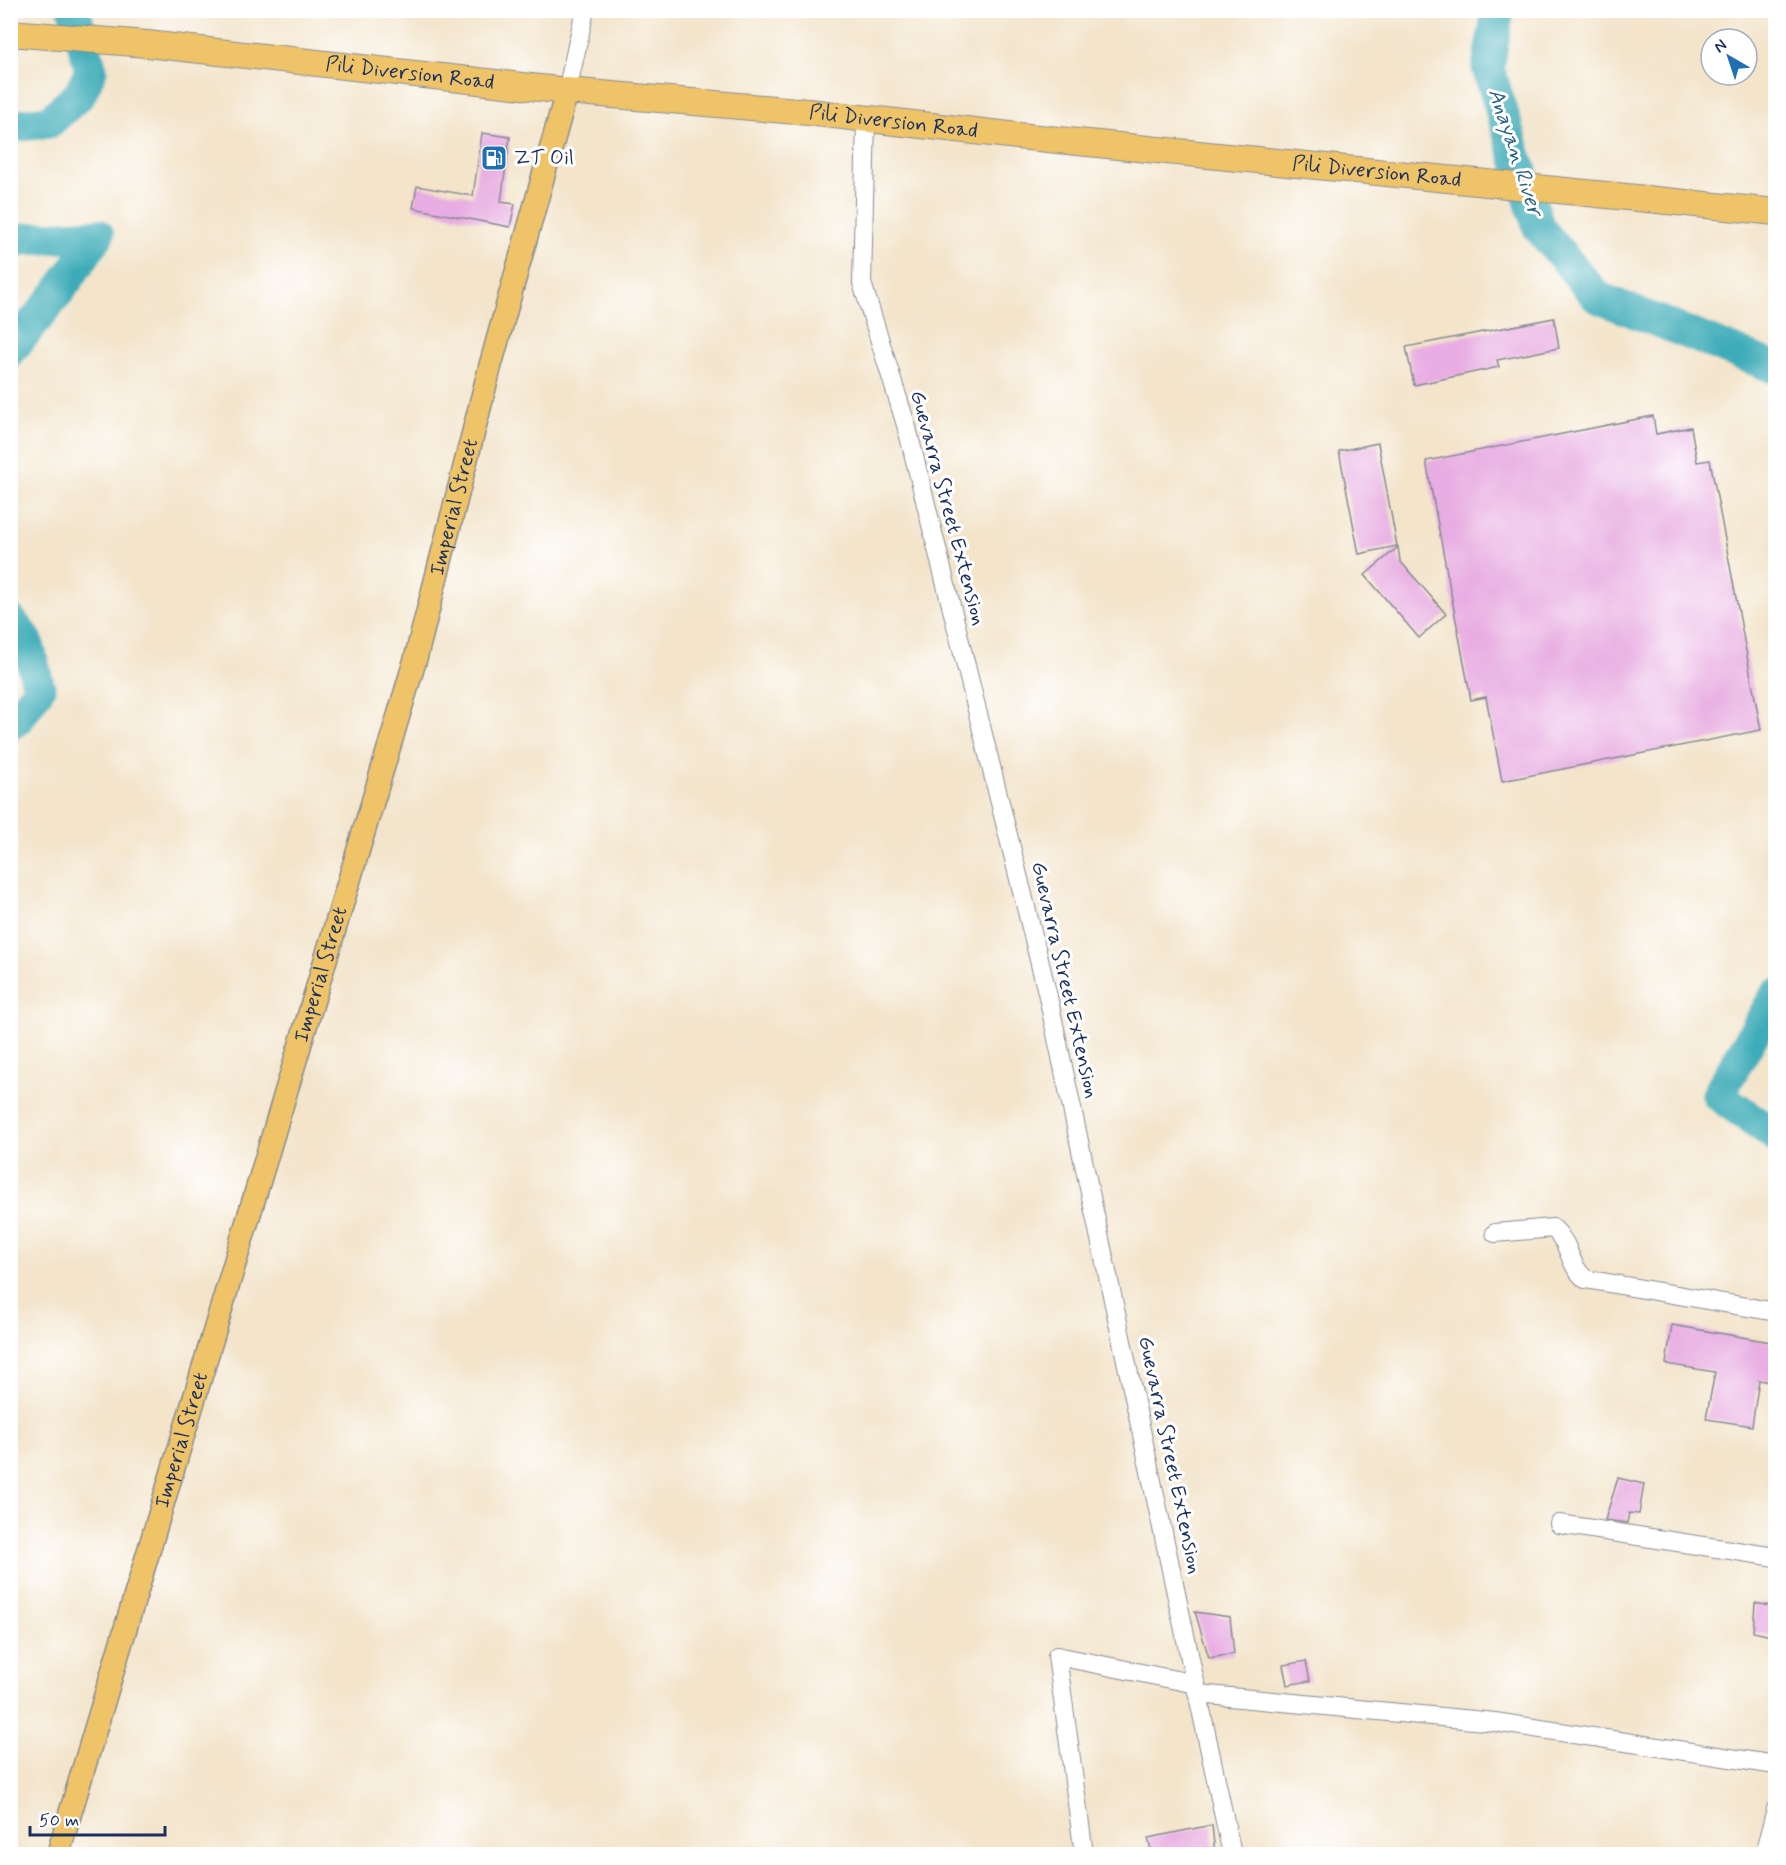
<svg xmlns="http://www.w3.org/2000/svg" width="1786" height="1865" viewBox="0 0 1786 1865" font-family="Mynerve,sans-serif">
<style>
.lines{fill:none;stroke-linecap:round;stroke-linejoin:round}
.river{stroke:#3cacb8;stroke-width:33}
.building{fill:#e8ade2}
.minor-casing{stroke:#878a94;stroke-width:20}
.major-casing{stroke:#878a94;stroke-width:25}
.highway-casing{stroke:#878a94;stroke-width:28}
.minor{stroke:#fff;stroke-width:18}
.major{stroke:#efc469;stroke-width:22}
.highway{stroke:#efc469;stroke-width:26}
.labels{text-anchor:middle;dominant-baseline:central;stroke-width:6;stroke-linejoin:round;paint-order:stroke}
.street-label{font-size:21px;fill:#1b2f5e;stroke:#fff}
.poi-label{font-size:21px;fill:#1b2f5e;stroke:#fff;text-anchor:start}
.water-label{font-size:22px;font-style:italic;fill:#286182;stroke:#fff}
</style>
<rect width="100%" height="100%" fill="#fff"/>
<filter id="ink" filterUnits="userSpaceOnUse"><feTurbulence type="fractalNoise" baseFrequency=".0167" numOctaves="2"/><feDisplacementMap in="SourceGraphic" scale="12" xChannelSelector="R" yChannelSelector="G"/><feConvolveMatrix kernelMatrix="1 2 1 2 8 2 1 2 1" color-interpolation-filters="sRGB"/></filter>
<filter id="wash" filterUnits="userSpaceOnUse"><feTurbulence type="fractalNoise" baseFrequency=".008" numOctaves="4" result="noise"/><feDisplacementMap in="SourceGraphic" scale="24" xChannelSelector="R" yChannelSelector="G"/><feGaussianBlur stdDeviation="1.35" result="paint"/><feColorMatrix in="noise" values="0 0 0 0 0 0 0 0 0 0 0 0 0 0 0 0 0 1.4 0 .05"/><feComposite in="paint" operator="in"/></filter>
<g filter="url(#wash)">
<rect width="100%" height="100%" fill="#f3e4ca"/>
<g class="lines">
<path class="river" d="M1498,10L1488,68L1539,228L1597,297L1776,368
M10,126L49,122L80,94L91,70L74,10
M10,240L98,235L60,290L10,351
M10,620L27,641L39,688L18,719L10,724
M1776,995L1718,1095L1776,1136"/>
</g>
<g id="blocks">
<path class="building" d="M482,133L510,137L501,202L515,204L510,227L413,208L417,186L473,196Z
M1554,318L1559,348L1497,360L1499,367L1414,385L1406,347Z
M1653,416L1656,434L1691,427L1697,462L1710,460L1761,730L1502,781L1486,697L1471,700L1426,461Z
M1378,443L1397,546L1359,554L1339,451Z
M1398,547L1400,561L1446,614L1419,638L1365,575Z
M1672,1325L1776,1343V1383L1759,1380L1752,1426L1706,1419L1715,1372L1666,1364Z
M1618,1478L1644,1484L1639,1514L1629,1513L1627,1523L1605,1520Z
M1755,1603L1776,1607V1637L1753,1632Z
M1195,1612L1230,1617L1234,1654L1209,1658Z
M1306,1661L1310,1681L1287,1685L1283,1665Z
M1212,1825L1215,1854H1152L1148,1838Z"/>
</g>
</g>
<g filter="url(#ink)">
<use href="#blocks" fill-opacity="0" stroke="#878a94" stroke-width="1.5"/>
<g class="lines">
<g class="minor-casing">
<path id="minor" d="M567,91L585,10
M866,119L862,283L907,428L1047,992L1232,1854
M1495,1233L1553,1228C1573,1247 1566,1261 1585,1279L1776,1312
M1559,1524L1776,1557
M1198,1694L1495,1722L1776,1765
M10,1854H12
M1084,1854L1057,1656L1196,1684
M1764,1854L1776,1809"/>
</g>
<g class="major-casing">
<g id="major">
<path id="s1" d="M58,1854L416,657L490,367L567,91"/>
</g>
</g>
<g class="highway-casing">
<g id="highway">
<path id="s2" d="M10,33L147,44L567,91L808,112L1018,136L1776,212"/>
</g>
</g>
<use href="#minor" class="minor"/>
<use href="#major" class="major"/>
<use href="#highway" class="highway"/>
</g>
</g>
<defs>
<g id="fuel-square" transform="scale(1.35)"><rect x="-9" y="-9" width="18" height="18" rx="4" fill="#1f6fb2" stroke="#fff"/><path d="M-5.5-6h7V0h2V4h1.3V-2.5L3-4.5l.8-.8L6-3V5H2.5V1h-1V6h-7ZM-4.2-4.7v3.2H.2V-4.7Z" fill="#fff"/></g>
</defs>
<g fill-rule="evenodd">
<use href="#fuel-square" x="494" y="158"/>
</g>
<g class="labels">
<g class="street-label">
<text stroke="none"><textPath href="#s2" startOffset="402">Pili Diversion Road</textPath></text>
<text stroke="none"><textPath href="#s2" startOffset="888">Pili Diversion Road</textPath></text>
<text stroke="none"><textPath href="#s2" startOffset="1374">Pili Diversion Road</textPath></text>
<text stroke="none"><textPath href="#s1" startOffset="1404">Imperial Street</textPath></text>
<text transform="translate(948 508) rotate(75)">Guevarra Street Extension</text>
<text stroke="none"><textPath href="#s1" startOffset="918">Imperial Street</textPath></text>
<text transform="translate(1065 980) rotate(77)">Guevarra Street Extension</text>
<text stroke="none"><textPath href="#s1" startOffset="432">Imperial Street</textPath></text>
<text transform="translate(1170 1455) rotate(78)">Guevarra Street Extension</text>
</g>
<g class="poi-label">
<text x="514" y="158">ZT Oil</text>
</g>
<g class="water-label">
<text transform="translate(1515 152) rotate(72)">Anayan River</text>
</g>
</g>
<rect width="1786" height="1865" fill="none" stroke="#fff" stroke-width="36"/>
<g transform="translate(1729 57) rotate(321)"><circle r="28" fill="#ffffff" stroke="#a4acbf" stroke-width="1.5"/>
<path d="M0-4.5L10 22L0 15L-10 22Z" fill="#1f6fb2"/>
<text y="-9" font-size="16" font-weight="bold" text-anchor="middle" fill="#1b2f5e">N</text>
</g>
<path d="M30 1826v9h135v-9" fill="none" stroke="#1b2f5e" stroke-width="3"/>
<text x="39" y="1826" font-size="18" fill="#1b2f5e" stroke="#ffffff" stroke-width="4.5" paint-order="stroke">50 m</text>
</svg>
